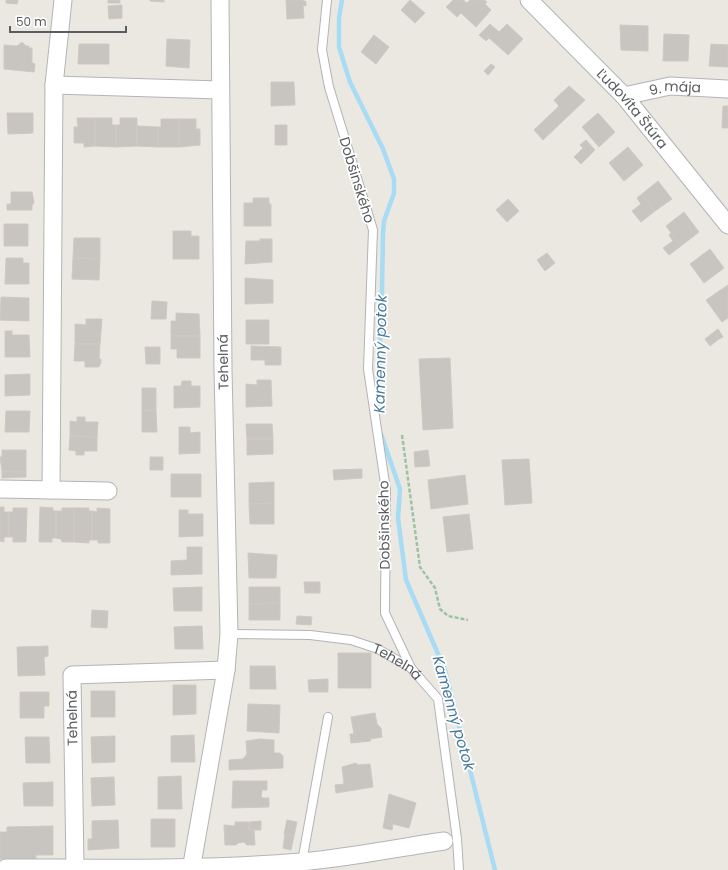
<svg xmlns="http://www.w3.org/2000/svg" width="728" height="870" viewBox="0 0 728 870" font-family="Poppins,sans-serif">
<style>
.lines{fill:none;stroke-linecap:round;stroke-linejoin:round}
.stream{stroke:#a8dbf4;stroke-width:4.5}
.building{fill:#c8c5c0;stroke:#cec9c0}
.service-casing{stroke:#b2b4b7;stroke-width:10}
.minor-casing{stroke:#b2b4b7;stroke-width:19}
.path{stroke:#9cc2a2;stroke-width:2.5;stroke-dasharray:4 2;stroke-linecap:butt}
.service{stroke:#fff;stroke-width:8}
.minor{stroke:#fff;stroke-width:17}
.labels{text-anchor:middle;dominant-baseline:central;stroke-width:3.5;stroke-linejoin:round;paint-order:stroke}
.street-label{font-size:14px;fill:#5a5d60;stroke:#fff}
.water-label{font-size:15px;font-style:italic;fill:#46799b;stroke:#fff}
</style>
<rect width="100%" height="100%" fill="#ebe8e1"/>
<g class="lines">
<path class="stream" d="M342,0L339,18V47L350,82L383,149L394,179V193L384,221L383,234L382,290L377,409
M381,434L400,489L398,518L406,580L445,670L495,870"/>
</g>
<path class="building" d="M6,0H18L17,4L6,3Z
M108,0H120V3H108Z
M150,0H164V2L150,1Z
M286,0H303L306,2V6L303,5L304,18L287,19Z
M410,0L425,13L415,23L401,10Z
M453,0H463L467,3L470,0H484L487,2L485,4L491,10L476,27L461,13L457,17L446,7Z
M122,5V18L109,19L108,6Z
M490,24L499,32L507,24L523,39L508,55L489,38L486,41L479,35Z
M620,25L648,26V51L621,50Z
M664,34L689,35L688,61H663Z
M374,35L389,47L376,64L361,52Z
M167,39L190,40L189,68L166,66Z
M22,42L26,46H29V48H32V63L35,64L34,72L4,69V45L17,46Z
M79,44H109V64H78Z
M711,44L728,45V67L709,66Z
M491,64L495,67L488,75L484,71Z
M271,82H294L295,105L271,106Z
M569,86L585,100L565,119L556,109L559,106L554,100Z
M723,106H728V128H722Z
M556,109L565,119L543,140L534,130Z
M7,113H33V133L8,134Z
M598,113L615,132L599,147L582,127Z
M77,118H95V146L84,147V143H74V127H78Z
M95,118H112V125H116V147L95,146Z
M120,118H137V146L116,147V125H120Z
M161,119H179V147H158V127H161Z
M179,119H196V129H200V145L179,147Z
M275,125H287V145H275Z
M137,126L158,127V147L137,146Z
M586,140L595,150L581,164L574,157L583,148L580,145Z
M628,147L643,165L624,181L609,163Z
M658,181L672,199L655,211L642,194Z
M11,192H32L34,203L32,205V210H7V204H11Z
M642,194L655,211L641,222L632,211L641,204L637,198Z
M253,198H269V204H271V226H244V203H253Z
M508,199L519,211L507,222L496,210Z
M684,212L699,232L681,246L666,226Z
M4,224H28V246H4Z
M173,231H191V236H199V259H173Z
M671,233L681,246L669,255L663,248L673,241L669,235Z
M74,238H100V259L73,258Z
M260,239H272V262L245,264L246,241H260Z
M710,249L724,268L704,283L690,264Z
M547,253L555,263L545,271L537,260Z
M6,258H23V263H29V284H5Z
M73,258L100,259L99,280L72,279Z
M245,278L273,280V303L245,304Z
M728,285V318L722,322L706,300Z
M1,297L29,298V321L0,320Z
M152,301L167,302L166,319H151Z
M176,313L199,314L200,336H171V321H176Z
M86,319H102L100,344H75V324L86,325Z
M246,320H269V344H246Z
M718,329L723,337L719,339L714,332Z
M5,331H12V335H29L30,357H5Z
M714,332L719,339L710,346L705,339Z
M171,336H200V358H177V349H171Z
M75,344H100L99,359H101V362L99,367H85V361H74Z
M251,346L281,347V365H265V360H251Z
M145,347H160V364H146Z
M450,358L453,428L423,430L419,359Z
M30,374V395L5,396V375Z
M257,380H271L272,406L246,407V384L257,385Z
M182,381H191V386H200V407L174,408V386H181Z
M142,388H156V411L142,410Z
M142,410L156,411L157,432H142Z
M6,411H30L29,432H5Z
M77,417H85V422H98L97,437L70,436V421L77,422Z
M246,424H272L273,439H247Z
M179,427H190V433L200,432V453L179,454Z
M70,436L97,437V451H84V455H76V451L69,450Z
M247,439H273V454L247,455Z
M2,450H26V472L2,471L0,457H2Z
M428,450L430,466L415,467L414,452Z
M150,457H163V470H150Z
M529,459L532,503L505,505L502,460Z
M362,469V478L334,480L333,470Z
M2,471L26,472V477L2,478Z
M171,474H201V497H171Z
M465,475L468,504L431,509L428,480Z
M274,482V503L249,504V483Z
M274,503V524H250L249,504Z
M0,507H4V512H9V537H4V542L0,541Z
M40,507L53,508V511H56V538H52V542H39Z
M13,508H27L26,542H13V537H9V512H13Z
M62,508H74V542H62L61,539L56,538V511H62Z
M74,508H89V511H92V540H89V543L74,542Z
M97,508L110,509V543H98V540H92V511L97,512Z
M179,510H188V514H203V536L179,537Z
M469,514L473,549L447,552L443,517Z
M187,547H202V574L171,575V561L187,560Z
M248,553L277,555L276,578H249Z
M304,582H320V593H305Z
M202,587V611H174L173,588Z
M249,587H280V603L249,604Z
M280,603V620H249V604Z
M92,610L108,611L107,628L91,627Z
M297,616L312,617L311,625L296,624Z
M202,626L203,649H175L174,627Z
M48,646V656L44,657L45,675L18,676L17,647Z
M338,653H371V688H338Z
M250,666H275L276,689H250Z
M328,679V692H309L308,680Z
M173,685H196V714L173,715Z
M91,691H115V717H91Z
M20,692H49V706H44V718H20Z
M248,704L280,705L279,733L247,731Z
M375,713L377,724L381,728L382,737L370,739L371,741L351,743L350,734H354L351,717Z
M194,735L195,762H171V736Z
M115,736V762L92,763L91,737Z
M25,737H49L50,763H26Z
M260,739L274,740V753H280L283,756V768L229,770V760L243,759L247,754L246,741Z
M356,763L358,765L370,764L373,787L336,793L335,785L344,784L342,767Z
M181,776L182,809H158V777Z
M114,777L115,805L92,806L91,778Z
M233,781H267V790H262L261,796L263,798H269V807L232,808Z
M53,782V806H24L23,783Z
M389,794L416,803L409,828L393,824L392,830L383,828Z
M151,819H175V847H151Z
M118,820L119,848L88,850V839H92V821Z
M287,820L297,822L294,836L284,834Z
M261,821V830H249V822Z
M235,822H249V830H254L255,845H247L244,842L238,843L236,845H225L224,825L235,826Z
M53,826V855H36V859H0V832H7V827Z
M285,834L294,836L291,850L283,848Z"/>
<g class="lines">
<g class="service-casing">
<g id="service">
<path d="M327,0L322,50L329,87L373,230L368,369L386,490L385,613L411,668"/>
<path id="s1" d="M229,634L310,635L351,640L378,649L411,668L438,699L457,839L459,870"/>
<path d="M302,862L328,717"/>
</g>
</g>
<g class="minor-casing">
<g id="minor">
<path id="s2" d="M529,0L624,96L728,225"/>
<path d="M54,85L220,90"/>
<path id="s3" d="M624,96L670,86L728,89"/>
<path d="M0,489L108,491"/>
<path d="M51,490L54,85L63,0"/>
<path d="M6,868C104,868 202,870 300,862C348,858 396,848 444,841"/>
<path d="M75,868L72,675L226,670"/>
<path d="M191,870L226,670L229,634L223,370L220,0"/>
</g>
</g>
<path class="path" d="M402,435L420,567L435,588L440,609L448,616L468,620"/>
<use href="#service" class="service"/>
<use href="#minor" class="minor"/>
</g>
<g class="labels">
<g class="street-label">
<text stroke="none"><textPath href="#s3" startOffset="52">9. mája</textPath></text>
<text stroke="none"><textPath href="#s2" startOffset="150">Ľudovíta Štúra</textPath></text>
<text transform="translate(357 180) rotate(73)">Dobšinského</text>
<text transform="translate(223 362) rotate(-91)">Tehelná</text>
<text transform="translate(384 525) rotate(-91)">Dobšinského</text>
<text stroke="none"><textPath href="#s1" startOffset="174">Tehelná</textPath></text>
<text transform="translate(72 718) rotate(-91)">Tehelná</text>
</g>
<g class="water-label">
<text transform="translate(380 354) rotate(-89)">Kamenný potok</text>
<text transform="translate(454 713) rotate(74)">Kamenný potok</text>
</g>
</g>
<path d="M10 26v6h116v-6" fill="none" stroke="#5a5d60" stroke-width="2"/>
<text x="16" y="26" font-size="12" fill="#5a5d60" stroke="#ffffff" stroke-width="3" paint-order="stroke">50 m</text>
</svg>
